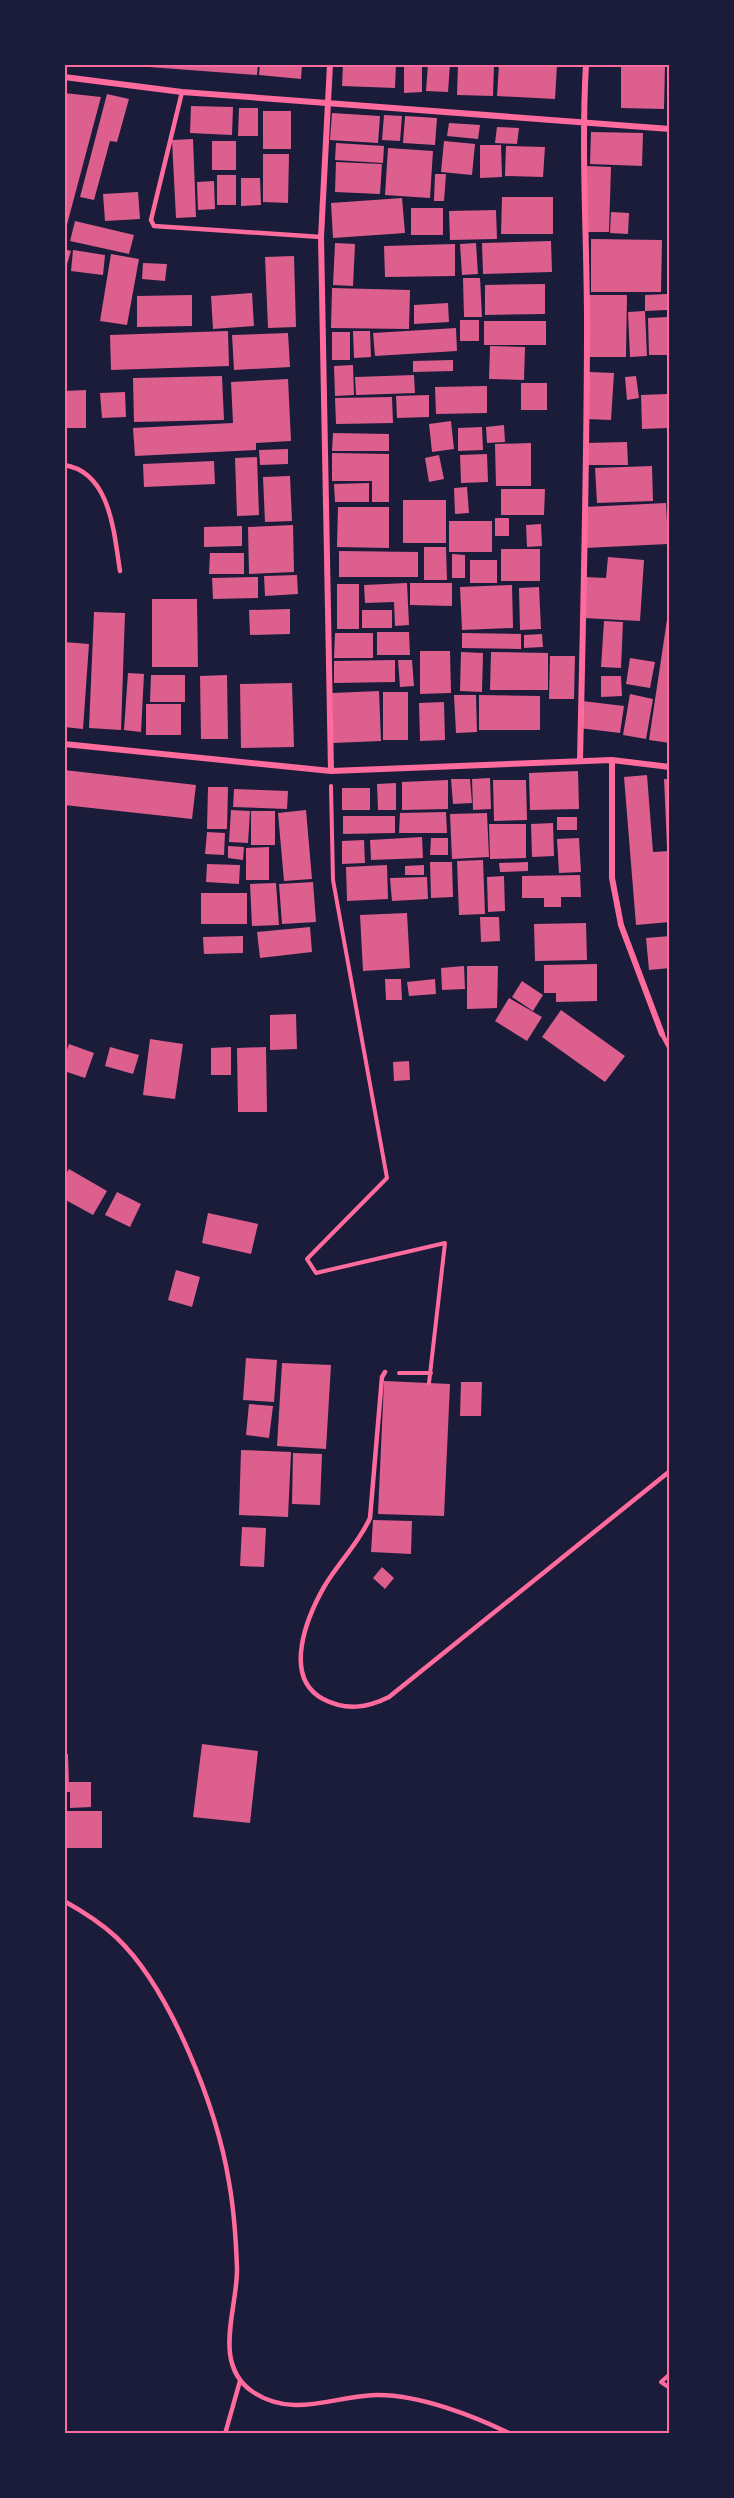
<svg xmlns="http://www.w3.org/2000/svg" width="734" height="2498" viewBox="0 0 734 2498" font-family="Montserrat,sans-serif">
<style>
.building{fill:#dd5f8e}
.lines{fill:none;stroke-linecap:round;stroke-linejoin:round}
.path{stroke:#ff6b9d;stroke-width:4}
.service{stroke:#ff6b9d;stroke-width:4.5}
.minor{stroke:#ff6b9d;stroke-width:6}
.neatline{fill:none;stroke:#ff6b9d;stroke-width:2}
</style>
<rect width="100%" height="100%" fill="#1b1b3a"/>
<path class="building" d="M149,64H258L257,75L149,67Z
M260,64H302L301,79L259,75Z
M343,64H396L395,88L342,86Z
M404,64H422V92L404,93Z
M428,64H450L448,92L426,91Z
M458,64H494L493,96L457,95Z
M499,64L557,65L555,99L497,96Z
M621,64L665,65L664,109L621,108Z
M64,93L101,97L65,232L66,125Z
M107,94L129,99L117,142L110,141L94,200L80,197Z
M191,106L233,107L232,135L190,133Z
M239,108H258V136H238Z
M263,111H291V149H263Z
M332,113L380,116L378,143L330,140Z
M384,115L402,116L400,141L382,140Z
M405,116L437,118L435,145L403,143Z
M449,123L480,125L478,139L447,136Z
M497,127L519,128L517,144L495,143Z
M591,132L643,133L642,166L590,164Z
M193,139L196,217L176,218L172,140Z
M212,141H236V170H212Z
M444,141L475,144L472,175L441,172Z
M336,143L384,146L383,163L335,160Z
M480,145H501L502,177L480,178Z
M506,146L545,147L543,177L505,176Z
M388,148L433,151L430,198L385,195Z
M263,154H289L288,203L263,202Z
M336,162L382,164L380,194L335,192Z
M586,166L611,167L609,232H585Z
M435,174H446L444,201H434Z
M217,175H236V205H217Z
M241,178H260L261,205L241,206Z
M214,181L215,209L198,210L197,182Z
M138,192L140,219L105,221L103,194Z
M502,197H553V234H501Z
M402,198L405,233L333,238L331,203Z
M411,208H443V235H411Z
M496,210L497,239L450,240L449,211Z
M611,212L629,213L628,234L610,233Z
M75,221L134,235L129,254L70,241Z
M591,239L662,240L661,292H591Z
M551,241L552,272L483,274L482,243Z
M335,243L355,244L353,286L333,285Z
M476,243L478,274L462,275L460,244Z
M455,244V276L385,277L384,246Z
M64,249L71,251L65,271H64Z
M73,250L105,255L103,275L71,271Z
M111,254L139,259L127,325L100,321Z
M294,256L296,327L268,328L265,257Z
M143,263L167,264L165,281L142,279Z
M463,278H480L482,317H464Z
M545,284V314L485,315V285Z
M332,288L410,290L409,329L331,328Z
M252,293L254,326L213,329L211,296Z
M667,294V310L645,311V295Z
M192,295V326L137,327V296Z
M587,295H627L626,357H586Z
M448,303L449,322L414,324V305Z
M645,311L647,356L630,357L628,312Z
M668,317L669,355H649L648,318Z
M460,320H479V341H460Z
M484,321H546V345H484Z
M456,328L457,351L375,356L373,333Z
M228,331L229,366L111,370L110,335Z
M353,331H370L371,357L354,358Z
M332,332H350V360H332Z
M288,333L290,367L234,370L232,335Z
M490,346L525,347L524,380L489,379Z
M453,360V371L413,372V361Z
M353,365L354,395L335,396L334,366Z
M589,372L614,373L611,420L586,419Z
M414,375L415,393L356,395L355,377Z
M222,376L224,420L134,422L133,378Z
M636,376L639,398L627,400L625,377Z
M288,379L291,441L256,443V450L135,456L133,428L233,423L231,382Z
M521,383H547V410H521Z
M487,386V413L436,414L435,387Z
M86,390V428H64V391Z
M125,392L126,417L102,418L100,393Z
M667,394L668,428L642,429L641,395Z
M429,395V417L397,418L396,396Z
M392,397L393,423L336,424L335,398Z
M451,421L454,449L432,452L429,424Z
M504,425L505,442L487,443L486,427Z
M482,427L483,450L458,451V428Z
M333,433L389,434V451H332Z
M627,442L628,465H586V443Z
M531,443V486H496L495,444Z
M288,449V464L260,465L259,450Z
M332,453L389,454V502H372V481H332Z
M487,454L488,482L461,483L460,455Z
M439,455L444,479L429,482L425,458Z
M257,457L259,515L237,516L235,458Z
M214,461L215,484L144,487L143,464Z
M652,466L653,501L597,503L595,468Z
M290,476L292,521L265,522L263,477Z
M369,483V502H335L334,484Z
M467,487L469,513L455,514L454,488Z
M501,489H545L544,515H501Z
M403,500H446V543H403Z
M666,503L668,544L585,548L584,507Z
M338,507H389V548L337,547Z
M495,518H509V536H495Z
M449,521H492V552H449Z
M541,524L542,546L527,547L526,525Z
M293,525L294,572L249,574L248,527Z
M242,526V546L204,547V527Z
M424,547H446L447,580H424Z
M501,549H540V581H501Z
M339,551L418,552V577H339Z
M210,553H244V574H209Z
M452,554L465,555V578H452Z
M608,557L644,560L640,621L583,618L585,577L606,578Z
M470,560H497V583H470Z
M297,575L298,594L265,596L264,576Z
M258,577V598L213,599L212,578Z
M407,583L409,625L395,626L394,602L365,603L364,585Z
M410,583H452V606L410,605Z
M337,584H359V629H337Z
M512,585L513,628L462,630L460,587Z
M539,587L541,629L520,630L519,588Z
M152,599H197L198,667H152Z
M290,609V634L250,635L249,610Z
M362,610H392V628H362Z
M94,612L125,613L121,730L89,728Z
M668,613H670V743L649,740Z
M604,621L623,622L621,668L601,667Z
M377,632H409L410,655H377Z
M335,633H373V658H334Z
M462,633L521,634V649L462,648Z
M542,634L543,647L524,648V635Z
M64,642L89,644L83,729L64,727Z
M420,651H450L451,693L420,694Z
M461,652L483,653L482,692L460,691Z
M491,652L548,653V690H490Z
M550,656H575L574,699H549Z
M630,658L655,662L650,688L626,684Z
M395,660V682L334,683V661Z
M398,660H412L414,686L400,687Z
M128,673L144,674L141,732L124,730Z
M151,675H185V702H150Z
M227,675L228,739H201L200,676Z
M601,676H621L622,696L601,697Z
M292,683L294,747L241,748L240,684Z
M379,691L381,741L333,743L332,693Z
M383,692H408V740H383Z
M630,694L653,699L646,739L623,735Z
M454,695H476L477,732L456,733Z
M479,695L540,696V730H479Z
M582,701L624,706L620,733L579,728Z
M444,702L445,740L420,741L419,703Z
M146,704H181V735H146Z
M64,770L196,785L192,819L64,805Z
M578,771L579,809L530,810L529,773Z
M647,775L653,852L670,851V922L636,925L624,777Z
M490,778L491,809L473,810L472,779Z
M451,779H470L472,803L453,804Z
M664,779H670V847H667Z
M448,780V809L402,810V782Z
M493,780H526L527,820L494,821Z
M396,783V810H378L377,784Z
M208,787H228L227,829H207Z
M342,788H370V810H342Z
M234,789L288,791L287,809L233,807Z
M231,810L250,811L248,843L229,842Z
M306,810L312,879L284,881L278,813Z
M251,811H275V845H251Z
M446,812L447,833H399L400,813Z
M487,813L489,857L452,859L450,814Z
M343,816H395V833L343,834Z
M557,817H577V830H557Z
M553,823L554,856L532,857L531,824Z
M489,824H526V858L490,859Z
M207,832L225,833L224,855L205,854Z
M422,837L423,858L371,860L370,840Z
M431,838H448V855H430Z
M579,838L581,872L559,873L557,839Z
M364,840L365,863L342,864V841Z
M228,846L244,847L243,860L228,858Z
M269,847V880H246V848Z
M483,860L485,914L459,915L457,861Z
M430,862H452L453,897L431,898Z
M528,862V871L500,872L499,863Z
M207,864L240,865L239,884L206,882Z
M387,865L388,899L347,901L346,867Z
M424,865V875H405V866Z
M580,875L581,897H561V907H544V898H522V876Z
M504,876L505,911L488,912L487,877Z
M427,877L428,899L392,901L390,878Z
M313,882L316,922L282,924L279,884Z
M276,883L279,925L252,926L250,884Z
M201,893H247V924H201Z
M407,913L410,968L363,971L360,915Z
M480,917H499L500,941L481,942Z
M586,923L587,960L535,961L534,924Z
M310,927L312,952L260,958L257,932Z
M243,936V953L204,954L203,937Z
M670,936V968L649,970L646,938Z
M597,964V1001L556,1002V993H544V965Z
M464,966L465,989L442,990L441,968Z
M467,966H498L497,1008L467,1009Z
M385,979H401L402,1000H386Z
M435,979L436,994L409,996L407,982Z
M522,981L543,995L533,1011L512,997Z
M509,998L542,1017L527,1041L495,1021Z
M561,1010L625,1056L605,1082L542,1037Z
M296,1014L297,1049L270,1050V1015Z
M150,1039L183,1044L175,1099L143,1095Z
M69,1044L94,1053L85,1078L64,1071V1058Z
M110,1047L139,1055L133,1074L105,1066Z
M231,1047V1075H211V1048Z
M266,1047L267,1112H238L237,1048Z
M409,1061L410,1080L394,1081L393,1062Z
M69,1169L107,1191L93,1215L64,1199V1177Z
M117,1192L141,1204L130,1227L105,1215Z
M208,1213L258,1224L251,1254L202,1243Z
M176,1270L200,1277L192,1307L168,1300Z
M246,1358L277,1360L274,1402L243,1400Z
M282,1363L331,1365L326,1449L277,1446Z
M384,1381L450,1384L444,1516L378,1514Z
M461,1382H482L481,1416H460Z
M249,1404L273,1406L269,1438L246,1435Z
M241,1450L291,1452L288,1517L239,1515Z
M293,1453L322,1454L320,1505L292,1504Z
M373,1520L412,1521L411,1554L371,1552Z
M242,1527L266,1528L264,1567L240,1566Z
M382,1567L394,1578L385,1589L373,1578Z
M202,1744L258,1751L250,1823L193,1817Z
M64,1754H68L69,1782H91V1807L70,1808V1792H64Z
M64,1796H67V1811H102V1848H64Z"/>
<g class="lines">
<path class="path" d="M331,786L333,880L387,1178L307,1259L316,1273L445,1243L429,1383
M399,1373H431
M670,2374L661,2382L670,2388"/>
<path class="service" d="M182,92L151,220L154,226L321,237
M64,465C111,472 114,534 120,571
M662,1034L670,1049
M385,1372L382,1377L370,1518C359,1543 338,1563 324,1587C307,1617 282,1677 323,1699C346,1711 367,1708 389,1697L670,1471
M64,1901C82,1911 101,1923 116,1937C171,1989 217,2109 229,2182C234,2210 236,2240 237,2268C238,2308 211,2364 253,2392C294,2419 333,2396 376,2395C418,2394 474,2416 511,2434
M225,2434L240,2381"/>
<path class="minor" d="M330,64L321,237L331,771
M64,77L182,92L670,129
M64,744L331,771L612,760L670,767
M612,760V878L621,925L662,1034
M580,761C583,616 587,470 587,324C587,238 581,151 586,64"/>
</g>
<rect width="734" height="2498" fill="none" stroke="#1b1b3a" stroke-width="132"/>
<rect x="66" y="66" width="602" height="2366" class="neatline"/>
</svg>
